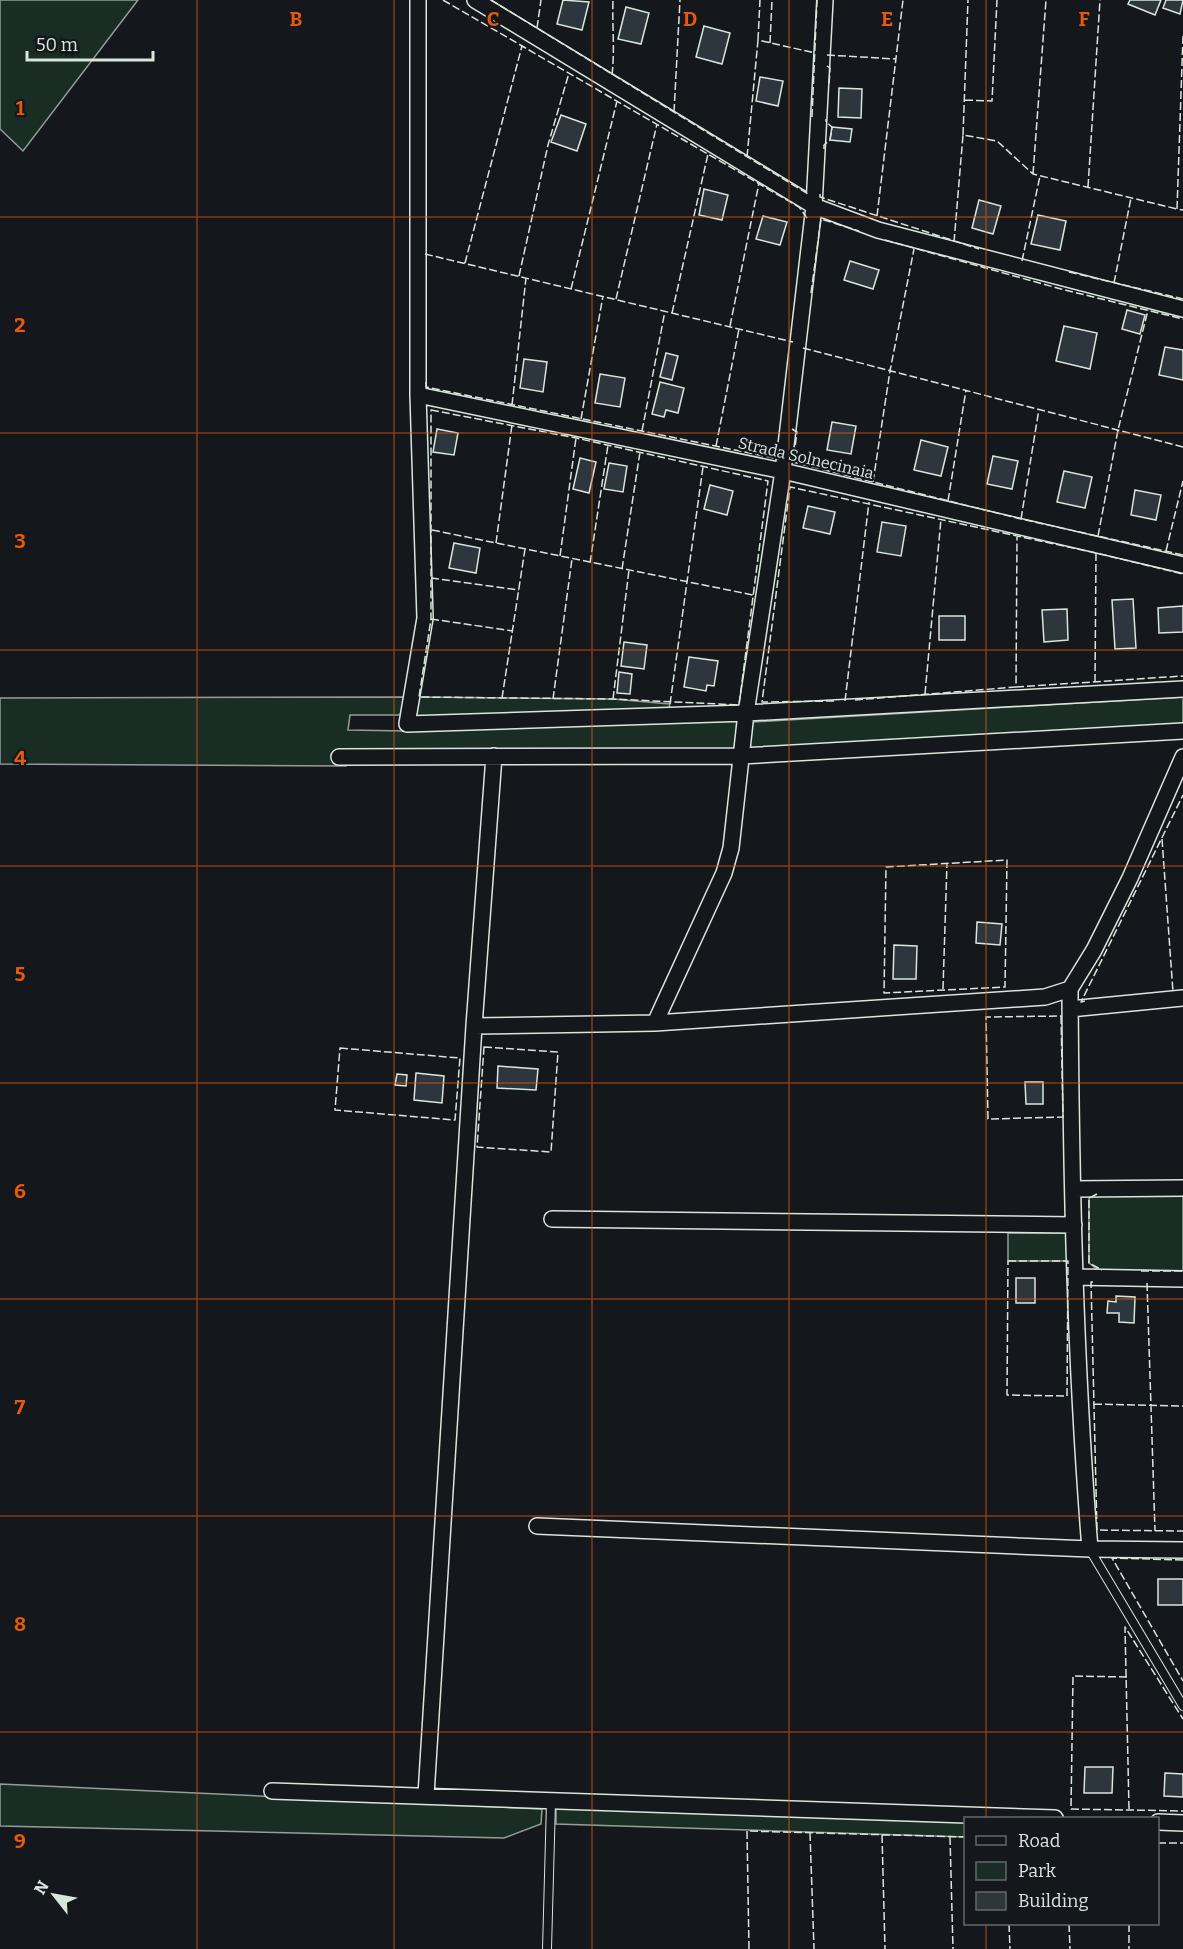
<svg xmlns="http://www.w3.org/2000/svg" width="1183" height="1949" viewBox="0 0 1183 1949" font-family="Bitter,serif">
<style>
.green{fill:#1a2d24;stroke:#939e99;stroke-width:1.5}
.building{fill:#2c363c;stroke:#d8e6dc;stroke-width:1.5}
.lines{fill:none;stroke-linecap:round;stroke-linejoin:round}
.lane-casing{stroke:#d8e6dc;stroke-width:10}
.street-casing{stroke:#d8e6dc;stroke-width:18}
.lane{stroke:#14181c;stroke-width:8}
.street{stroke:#14181c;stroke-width:15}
.fence{stroke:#d8e6dc;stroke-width:1.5;stroke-dasharray:8 3;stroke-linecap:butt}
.grid{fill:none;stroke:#e8590c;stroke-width:1.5;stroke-opacity:0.55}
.labels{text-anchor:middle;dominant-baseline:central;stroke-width:4.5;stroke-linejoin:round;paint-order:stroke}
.street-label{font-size:16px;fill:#d8e6dc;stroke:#14181c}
.grid-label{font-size:20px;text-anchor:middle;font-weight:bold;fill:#e8590c;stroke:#14181c;stroke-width:4.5;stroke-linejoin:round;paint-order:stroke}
</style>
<rect width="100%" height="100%" fill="#14181c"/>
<path class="green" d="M0,0H138L23,151L0,129Z
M405,697L400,715H350L348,730L407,731L738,721L734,750L347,751L346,766L0,764V698Z
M419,697L613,699L670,704L668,711L413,718Z
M1183,697V725L748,750L753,722Z
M1099,1193H1183V1271L1098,1270L1089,1263V1198Z
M1008,1233H1068V1261H1008Z
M0,1784L542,1809L541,1824L504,1838L0,1826Z
M556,1807L965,1821V1837L556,1824Z"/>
<path class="building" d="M563,0L589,2L582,30L557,24Z
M1130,0H1161L1155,15L1128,4Z
M1166,0H1183L1180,14L1163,8Z
M626,7L649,13L641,44L618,39Z
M704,26L730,33L722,64L696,57Z
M760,77L783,81L778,106L756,101Z
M839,88L862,89L861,118L838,117Z
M561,115L586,124L577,151L551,142Z
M832,127L852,129L850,142L830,140Z
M704,189L728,195L722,220L699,215Z
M979,200L1001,206L993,234L972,228Z
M1038,215L1066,221L1060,250L1031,244Z
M763,216L787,222L780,245L756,239Z
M850,261L879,270L873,289L844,280Z
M1127,310L1145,315L1140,334L1122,329Z
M1064,326L1097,333L1090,369L1056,361Z
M1165,347L1183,350V380L1159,375Z
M666,353L678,356L672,380L660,377Z
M524,359L547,362L543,392L520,388Z
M600,374L625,378L620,407L595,403Z
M660,382L684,388L678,413L666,410L664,417L652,414Z
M832,422L856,426L851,454L827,450Z
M437,429L458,433L454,455L433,452Z
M921,440L948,447L941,476L914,470Z
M993,456L1018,461L1012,489L987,484Z
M580,458L596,462L589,493L573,489Z
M609,463L627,466L623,492L604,489Z
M1064,471L1092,477L1085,508L1057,502Z
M710,485L733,491L727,515L704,509Z
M1135,490L1161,495L1156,520L1131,515Z
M808,506L835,512L830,534L803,528Z
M882,522L906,526L901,556L877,552Z
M454,543L480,548L476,573L449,568Z
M1133,599L1136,648L1115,649L1112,600Z
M1183,606V632L1159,633L1158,608Z
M1067,609L1068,640L1044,642L1042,610Z
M939,616H965V640H939Z
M624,642L647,645L644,669L621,666Z
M689,657L718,661L714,686L707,685L706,691L684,687Z
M619,672L632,674L630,694L617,693Z
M977,922L1002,924L1000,945L976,943Z
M894,945L917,946L916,979H893Z
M498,1066L538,1069L536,1090L497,1088Z
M416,1073L444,1076L442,1103L414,1100Z
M397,1074L407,1075L406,1086L395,1085Z
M1025,1082H1043V1104H1026Z
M1016,1278H1035V1303H1016Z
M1116,1296L1135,1297L1134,1323L1119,1322V1313H1107L1108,1301L1116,1302Z
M1158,1579H1183V1605H1158Z
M1085,1767H1113L1112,1793H1084Z
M1165,1773L1183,1774V1797L1164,1796Z"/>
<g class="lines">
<g class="lane-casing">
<path id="lane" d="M1090,1550L1183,1706
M547,1949L551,1802"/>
</g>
<g class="street-casing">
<path id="street" d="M418,0V395L425,618L407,724L746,713L1183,689
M475,0L814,206L878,230L1183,309
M418,395L783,471L1183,565
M339,757L741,756L1183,731
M1070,989C1071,1176 1075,1363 1090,1549
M1070,1009L1183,998
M655,1023L724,873L731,848L746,713L783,471L814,206L825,0
M474,1026L655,1023L1045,997L1070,989L1094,950L1130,878L1183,757
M1073,1189L1183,1188
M552,1219L1074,1225
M1075,1277L1183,1279
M537,1526L1090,1549L1183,1550
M272,1791L1055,1818
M426,1795L474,1026L494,756
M1158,1822L1183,1823"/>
</g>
<use href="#lane" class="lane"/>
<use href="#street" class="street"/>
<path class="fence" d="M443,0L799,207L807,218
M491,0L808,194V192
M537,28L541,0
M1183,36L1177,209L1183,210
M758,40L760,0
M770,43L772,0
M827,55L896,59
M827,66L830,68L829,86
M612,75C615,49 612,26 613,0
M965,100L992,101L997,0
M674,112L680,0
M812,117L817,0
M963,135L968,0
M824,149V145L830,140L832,127L826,122V119
M747,157L758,40L815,53
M1033,174L1046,0
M1088,187L1100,0
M820,194V197L979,249
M877,216L903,0
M885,240L1061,289L1183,319
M954,242L963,135L997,141L1033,174L1177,209
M425,254L793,342
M1022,261L1040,176
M465,263L522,46
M1069,272L1183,299
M519,276L548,145L569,73
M1114,283L1131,198
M571,289L617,101
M811,293L821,219L859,231
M616,299L657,124
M672,313L708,154
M730,326L759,183
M803,348L1183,447
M426,382V387L779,459L780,456
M512,405L526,278
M431,410L576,438L768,481L739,705L613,699L419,697L431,619Z
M581,419L603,296
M792,429L797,432L793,462L1021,519L1183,555
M642,431L665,311
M716,446L739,329
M873,482L890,371L914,249
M948,501L966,390
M1021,519L1039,409
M432,530L753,595
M1098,536L1118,430L1148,310
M496,543L512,425
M1166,551L1183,481
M560,556L576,438
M590,563L608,445
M622,569L640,452
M431,578L519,590
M431,619L513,631
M1095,682L1096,553L1183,574
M1016,687L1183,676
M925,694L941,519
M502,698L525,549
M553,699L572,559
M613,699L629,570
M855,700L1016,687L1017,536
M834,701L762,702L790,487L1096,553
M845,701L869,502
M670,704L703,467
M1162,839L1173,992
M1007,860L1005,987L884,993L886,867Z
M943,989L947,863
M1085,1001L1081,1002L1183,795
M1061,1016L1063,1117L988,1119L986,1017Z
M484,1047L558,1052L551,1152L477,1147Z
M340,1048L460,1058L455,1120L335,1110Z
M1097,1194L1089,1198V1263L1102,1270
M1008,1261H1068L1067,1396L1007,1395Z
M1141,1271H1183
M1093,1282H1091L1097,1530L1183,1531
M1147,1283L1155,1531
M1094,1404L1183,1406
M1183,1560L1112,1558L1183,1681
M1127,1677L1073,1676L1071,1809L1183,1811
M1129,1809L1125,1627L1183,1719
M810,1833L814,1949
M882,1835L885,1949
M950,1837L953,1949
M1158,1843H1183
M1009,1924L1010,1949
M1069,1924L1070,1949
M1129,1924V1949
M749,1949L747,1831L966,1837"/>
</g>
<path class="grid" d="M197,0V1949M394,0V1949M592,0V1949M789,0V1949M986,0V1818M0,217H1183M0,433H1183M0,650H1183M0,866H1183M0,1083H1183M0,1299H1183M0,1516H1183M0,1732H1183M986,1924V1949"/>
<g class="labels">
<g class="street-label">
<text transform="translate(806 458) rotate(13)">Strada Solnecinaia</text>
</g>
</g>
<g class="grid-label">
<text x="296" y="26">B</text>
<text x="493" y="26">C</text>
<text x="690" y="26">D</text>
<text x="887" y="26">E</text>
<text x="1084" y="26">F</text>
<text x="20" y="115">1</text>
<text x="20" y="332">2</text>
<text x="20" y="548">3</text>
<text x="20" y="765">4</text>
<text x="20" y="981">5</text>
<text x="20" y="1198">6</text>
<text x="20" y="1414">7</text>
<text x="20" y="1631">8</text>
<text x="20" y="1848">9</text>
</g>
<rect x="964" y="1817" width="195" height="108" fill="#14181c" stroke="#626a69" stroke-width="1.5"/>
<rect x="976" y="1836" width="30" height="9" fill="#14181c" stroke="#626a69" stroke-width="1.5"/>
<text x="1018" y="1847" font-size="18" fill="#d8e6dc">Road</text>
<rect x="976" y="1862" width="30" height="18" fill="#1a2d24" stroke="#626a69" stroke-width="1.5"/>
<text x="1018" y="1877" font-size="18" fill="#d8e6dc">Park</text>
<rect x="976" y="1892" width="30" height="18" fill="#2c363c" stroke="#626a69" stroke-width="1.5"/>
<text x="1018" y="1907" font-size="18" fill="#d8e6dc">Building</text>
<g transform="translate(54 1895) rotate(301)" stroke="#14181c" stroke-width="4.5" paint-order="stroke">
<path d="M0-4.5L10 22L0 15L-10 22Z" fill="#d8e6dc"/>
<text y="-9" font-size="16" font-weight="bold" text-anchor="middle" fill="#d8e6dc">N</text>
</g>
<path d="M27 51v9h126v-9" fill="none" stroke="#d8e6dc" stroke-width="3"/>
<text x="36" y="51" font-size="18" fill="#d8e6dc" stroke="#14181c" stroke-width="4.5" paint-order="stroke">50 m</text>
</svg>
